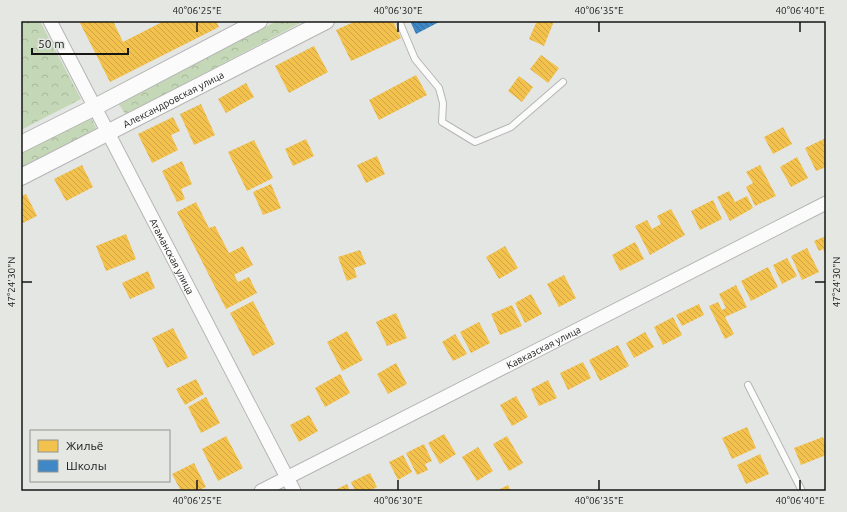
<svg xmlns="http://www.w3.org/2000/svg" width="847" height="512" viewBox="0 0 847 512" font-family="Ubuntu,sans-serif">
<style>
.forest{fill:url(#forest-crowns)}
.homes{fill:url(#homes-back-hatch)}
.schools{fill:url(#schools-back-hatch)}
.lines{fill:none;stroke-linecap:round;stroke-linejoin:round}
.service-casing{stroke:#b5b6b4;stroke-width:8}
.minor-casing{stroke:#b5b6b4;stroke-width:15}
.tertiary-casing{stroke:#b5b6b4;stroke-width:18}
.service{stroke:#fbfbfb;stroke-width:6}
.minor{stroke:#fbfbfb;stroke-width:13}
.tertiary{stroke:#fbfbfb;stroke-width:16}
.ticks{fill:none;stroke:#161715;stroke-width:1.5}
.labels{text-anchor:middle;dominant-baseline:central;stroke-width:4;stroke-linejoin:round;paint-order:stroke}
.street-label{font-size:10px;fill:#161715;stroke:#e4e7e2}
.neatline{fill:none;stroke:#161715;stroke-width:1.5}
.ticks-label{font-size:10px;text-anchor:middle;fill:#161715}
</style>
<defs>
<pattern id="forest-crowns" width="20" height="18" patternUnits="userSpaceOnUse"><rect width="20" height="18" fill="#c4d8b7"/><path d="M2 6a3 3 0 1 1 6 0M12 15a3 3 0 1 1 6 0" fill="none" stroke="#a8b99c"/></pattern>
<pattern id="homes-back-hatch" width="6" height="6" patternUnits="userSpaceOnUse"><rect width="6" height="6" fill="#f2c14e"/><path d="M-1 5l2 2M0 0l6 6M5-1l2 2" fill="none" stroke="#cfa543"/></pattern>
<pattern id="schools-back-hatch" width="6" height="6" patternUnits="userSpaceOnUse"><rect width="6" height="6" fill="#3f88c5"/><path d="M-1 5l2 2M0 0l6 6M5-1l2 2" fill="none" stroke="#346e9f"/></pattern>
</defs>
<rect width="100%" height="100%" fill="#e4e6e3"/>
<path class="forest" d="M21,21H40L81,99L21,130Z
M277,21H304L126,115L118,103Z
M91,117L97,130L21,168V152Z"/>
<path class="homes" d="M83,21H113L123,42L164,21H216L219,27L110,82L80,23Z
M356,21H393L401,38L351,61L336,30Z
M537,21H554L544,46L529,39Z
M314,46L328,72L289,93L275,66Z
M541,55L559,68L548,83L530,69Z
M416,75L427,95L379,120L369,100Z
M519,76L533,87L522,102L508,91Z
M246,83L254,97L226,113L218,99Z
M201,104L215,135L194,145L180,114Z
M173,117L180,131L171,135L178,150L152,163L138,134Z
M783,127L792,144L773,154L764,137Z
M826,138V167L816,171L805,148Z
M306,139L314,156L293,166L285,149Z
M254,140L273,178L247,191L228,152Z
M377,156L385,174L366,183L357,165Z
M797,157L808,178L791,187L780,167Z
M182,161L192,184L181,189L185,199L177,202L162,171Z
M82,165L93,187L66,201L54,179Z
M760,165L776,196L755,206L746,187L753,183L746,172Z
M271,184L281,208L263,215L253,192Z
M729,191L735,202L747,196L753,208L730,221L717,197Z
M26,194L37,216L21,224V196Z
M713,200L722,219L700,230L691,211Z
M196,202L209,228L215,226L229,253L243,246L253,265L234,275L238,282L249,277L257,293L226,309L177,212Z
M671,209L685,235L650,255L635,226L647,220L652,229L661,224L657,216Z
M126,234L136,259L106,271L96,246Z
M826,236V256L823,249L819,251L814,241Z
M635,242L644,259L620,271L612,255Z
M505,246L518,268L499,279L486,257Z
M807,248L819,272L802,280L791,256Z
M360,250L366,264L354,268L357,277L347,281L338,257Z
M787,258L797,276L782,284L773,265Z
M768,267L778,287L751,301L741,281Z
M148,271L155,288L130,299L122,283Z
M564,275L576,298L559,307L547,284Z
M736,285L747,307L725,317L734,334L725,339L709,306L718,302L722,310L726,308L719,294Z
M531,294L542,314L525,323L515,303Z
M253,301L275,344L253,356L230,313Z
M699,304L704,315L682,326L676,315Z
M512,305L522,326L500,335L491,314Z
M396,313L407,338L387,346L376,322Z
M673,317L682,335L663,345L654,327Z
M479,322L490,343L471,353L460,332Z
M173,328L188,358L167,368L152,338Z
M347,331L363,360L342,371L327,342Z
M645,332L654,347L634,358L626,343Z
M455,334L467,354L453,361L442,342Z
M618,345L629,366L600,381L589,360Z
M583,362L591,378L568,390L560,373Z
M396,363L407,384L388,394L377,374Z
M340,374L350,393L325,407L315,388Z
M196,379L204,394L185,405L176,389Z
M548,380L557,398L539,406L531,389Z
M516,396L528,417L512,426L500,405Z
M206,397L220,423L201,433L188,407Z
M309,415L318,431L299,442L290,425Z
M747,427L756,448L732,459L722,438Z
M444,434L456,454L440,464L428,443Z
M226,436L243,468L218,481L202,449Z
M507,436L523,463L509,471L493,444Z
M823,437L826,446V455L801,465L794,448Z
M424,444L432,461L425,464L428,470L417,475L406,453Z
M478,447L493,471L477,481L462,457Z
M760,454L769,474L746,484L737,465Z
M403,455L412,472L398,480L389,462Z
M194,463L206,487L197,491H181L172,474Z
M370,473L377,487L369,491H355L351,482Z
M347,484L350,491H333Z
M508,485L511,491H496Z"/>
<path class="schools" d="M410,21H441L416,34Z"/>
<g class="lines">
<g class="service-casing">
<path id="service" d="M399,21L415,59L439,88L443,103L442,122L475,142L511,127L563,82
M748,385L802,491"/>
</g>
<g class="minor-casing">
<g id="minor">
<path id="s1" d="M50,21L294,491"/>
<path id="s2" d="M261,491L826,203"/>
</g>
</g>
<g class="tertiary-casing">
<g id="tertiary">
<path d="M21,144L95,107L259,21"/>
<path id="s3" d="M21,177L326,21"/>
</g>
</g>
<use href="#service" class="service"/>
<use href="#minor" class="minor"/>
<use href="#tertiary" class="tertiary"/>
</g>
<path class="ticks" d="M197,22V32M398,22V32M599,22V32M800,22V32M22,282H32M815,282H825M197,480V490M398,480V490M599,480V490M800,480V490"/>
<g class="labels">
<g class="street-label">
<text stroke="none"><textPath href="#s3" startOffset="171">Александровская улица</textPath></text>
<text stroke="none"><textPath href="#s1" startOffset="265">Атаманская улица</textPath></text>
<text stroke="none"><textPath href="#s2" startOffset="317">Кавказская улица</textPath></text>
</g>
</g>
<rect width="847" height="512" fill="none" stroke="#e4e7e2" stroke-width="44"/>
<rect x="30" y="430" width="140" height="52" fill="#e4e7e2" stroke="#929490"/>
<rect x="38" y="440" width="20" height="12" fill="#f2c14e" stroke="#929490"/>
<text x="66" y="450" font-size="12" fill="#161715">Жильё</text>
<rect x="38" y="460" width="20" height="12" fill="#3f88c5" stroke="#929490"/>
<text x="66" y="470" font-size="12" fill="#161715">Школы</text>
<path d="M32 48v6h96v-6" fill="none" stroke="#161715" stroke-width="2"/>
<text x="38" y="48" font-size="12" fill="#161715" stroke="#e4e7e2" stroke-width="3" paint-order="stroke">50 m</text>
<rect x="22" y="22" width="803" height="468" class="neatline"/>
<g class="ticks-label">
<text x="197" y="14">40°06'25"E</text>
<text x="398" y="14">40°06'30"E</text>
<text x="599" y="14">40°06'35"E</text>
<text x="800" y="14">40°06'40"E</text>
<text transform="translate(11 282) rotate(-90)" y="4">47°24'30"N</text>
<text transform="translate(836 282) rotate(-90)" y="4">47°24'30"N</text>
<text x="197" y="504">40°06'25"E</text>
<text x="398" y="504">40°06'30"E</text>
<text x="599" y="504">40°06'35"E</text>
<text x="800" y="504">40°06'40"E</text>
</g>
</svg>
